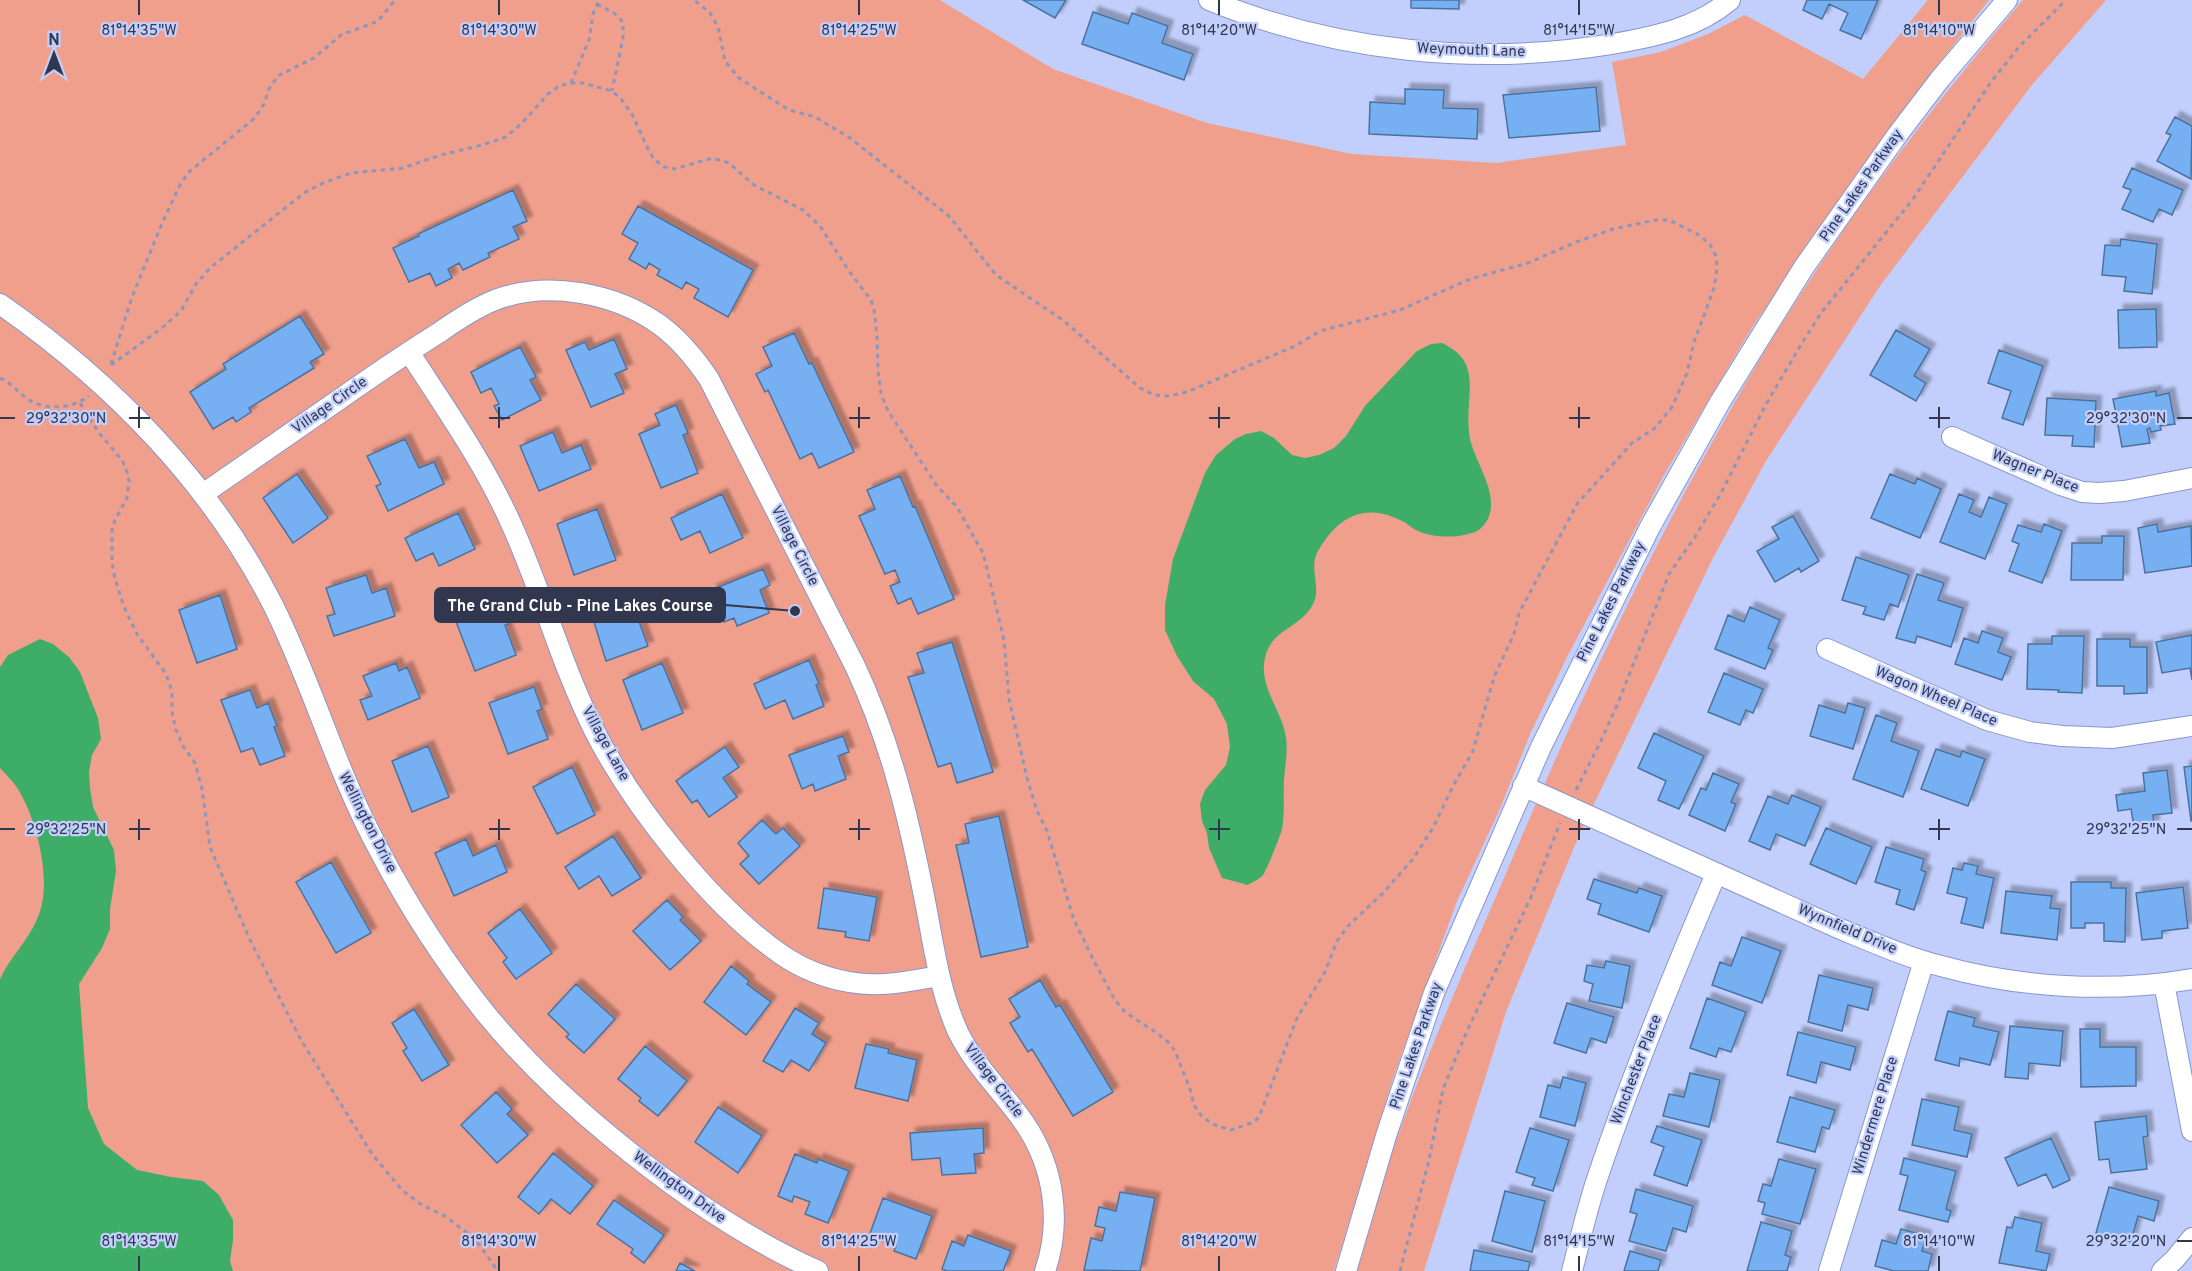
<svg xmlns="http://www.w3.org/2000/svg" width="2192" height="1271" viewBox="0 0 2192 1271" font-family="Overpass,sans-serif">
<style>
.green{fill:#f19f8d}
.water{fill:#3dad68}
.building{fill:#76b0f3;stroke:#4c729d;stroke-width:1.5;filter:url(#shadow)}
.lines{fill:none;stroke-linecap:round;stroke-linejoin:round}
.minor-casing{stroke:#8896cb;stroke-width:22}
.path{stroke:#8c96bb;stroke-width:3;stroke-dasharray:4.5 4.5;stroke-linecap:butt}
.minor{stroke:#fff;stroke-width:20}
.ticks{fill:none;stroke:#31374e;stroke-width:2}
.labels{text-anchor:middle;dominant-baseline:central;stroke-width:4.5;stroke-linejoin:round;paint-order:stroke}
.street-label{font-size:15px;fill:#31374e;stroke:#c2cffd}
.ticks-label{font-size:15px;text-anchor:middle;fill:#31374e;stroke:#c2cffd;stroke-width:4.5;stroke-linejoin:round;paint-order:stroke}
.leader{fill:none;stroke:#31374e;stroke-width:2}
.callout-dot{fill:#31374e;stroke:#c2cffd;stroke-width:2}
.callout{fill:#31374e;stroke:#31374e;stroke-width:2}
.callout-label{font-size:16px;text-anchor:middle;font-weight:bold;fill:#fff}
</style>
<defs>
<filter id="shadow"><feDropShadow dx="5.5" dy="-5.5" stdDeviation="1.5" flood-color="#0004"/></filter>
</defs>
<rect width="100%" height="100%" fill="#c2cffd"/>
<path class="green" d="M0,0H940L1053,69L1207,123L1352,154L1496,163L1626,145L1612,62L1661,52L1708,34L1745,15L1863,79L1928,0H1989L1908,103L1860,169L1751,329L1664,475L1568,655L1531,732L1499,811L1457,901L1394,1075L1334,1271H0Z
M2023,0H2106L2032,85L1880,286L1766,461L1713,558L1580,833L1506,1012L1424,1271H1357C1367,1239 1375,1205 1385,1173C1420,1068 1466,966 1510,864C1579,701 1654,541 1743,388C1823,250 1919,121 2023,0Z"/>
<path class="water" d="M1442,343C1471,357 1471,374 1469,403C1468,415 1468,428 1470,439C1476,465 1504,500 1484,525C1478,532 1473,533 1464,535C1450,538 1429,537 1416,530C1410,527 1406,522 1400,520C1363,502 1337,518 1318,551C1308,567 1322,588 1313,604C1299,631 1267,628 1264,665C1262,691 1283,713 1286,738C1288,751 1285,766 1284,779C1283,795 1285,813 1282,829C1280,837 1267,869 1263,875C1260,879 1252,882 1248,885L1222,878L1209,848L1207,833L1202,821L1200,804L1205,790L1226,765L1230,747L1227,724L1214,699L1193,681L1177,656L1165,630V605L1173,559L1205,473L1216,455L1235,439L1246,434L1261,431L1274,438L1292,455L1305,458L1319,455L1334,448L1346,436L1365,406L1417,351L1431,344Z
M40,639L53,644L69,657L80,672L98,718L101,739L92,755L89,772L90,788L93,807L114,850L116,871L110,909V929L102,948L79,984L88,1108L104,1144L137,1170L171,1177L203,1181L219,1195L233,1220V1240L230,1261L233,1271H0V979C10,957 29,940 38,917C53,882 37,820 18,789C13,781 6,775 0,768V667L8,655Z"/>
<path class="building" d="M1023,0H1066L1055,18Z
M1411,0H1459V9L1411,8Z
M1807,0H1878L1861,39L1840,30L1848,13L1829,4L1822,19L1803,10Z
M1093,12L1128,24L1132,13L1168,26L1162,43L1193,54L1184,80L1082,44Z
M1596,87L1600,131L1509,138L1503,95Z
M1405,89L1444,90L1443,108L1478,109L1477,139L1369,134L1370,102L1405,104Z
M2175,117L2192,126L2191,179L2157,161L2171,135L2166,133Z
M2132,168L2183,190L2172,215L2159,209L2153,222L2122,209L2131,190L2123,187Z
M513,190L527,221L513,227L519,239L488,253L490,257L463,270L459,263L448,269L452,278L436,286L430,273L409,282L393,248L419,236L418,234Z
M638,206L753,270L728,317L694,298L699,289L686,282L682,289L657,275L660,270L649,263L646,269L629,259L638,243L622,234Z
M2121,239L2157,244L2152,294L2124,291L2126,277L2102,275L2105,245L2120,246Z
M2156,309L2157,347L2119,348L2118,310Z
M300,316L324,354L310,362L314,368L249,408L251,412L236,422L233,417L213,429L190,392L226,369L223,364Z
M1896,330L1930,349L1914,376L1926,383L1916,401L1870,375Z
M794,333L809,364L812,363L854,452L819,468L812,453L800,459L768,390L765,392L756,374L772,366L763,347Z
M614,339L627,369L615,374L624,393L591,407L566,350L585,342L589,350Z
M520,347L536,377L530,380L541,400L502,420L494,406L499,404L491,388L481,393L471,372Z
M1999,350L2043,366L2023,425L2002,418L2011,391L1988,383Z
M2156,391V396L2169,393L2175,424L2160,426L2161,430L2151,432L2150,428L2147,429L2150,443L2122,447L2113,399Z
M2047,398L2096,401L2094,447L2072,446L2073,436L2045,435Z
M676,405L688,433L683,435L698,473L661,488L639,434L660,425L655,414Z
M553,432L562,453L581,445L591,469L539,491L520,446Z
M405,439L419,468L434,462L444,484L388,511L376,486L381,484L367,456Z
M297,474L328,518L293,543L263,498Z
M1890,474L1915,484L1917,478L1941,489L1920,538L1871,518Z
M900,476L913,507L915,506L954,599L918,614L911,598L898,604L890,586L900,582L895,570L885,574L859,516L875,509L867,490Z
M722,494L743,538L710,553L700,531L681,540L671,518Z
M1959,494L1974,500L1969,512L1981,517L1989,497L2007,504L1985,559L1940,542Z
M597,509L616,560L574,575L557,524Z
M458,513L475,549L439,566L433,553L416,561L405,538Z
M1793,516L1819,561L1801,572L1799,568L1775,582L1757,551L1779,539L1772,527Z
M2044,524L2062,531L2042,583L2009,571L2019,544L2012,541L2018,525L2041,532Z
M2157,524L2158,532L2191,526L2192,566L2145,573L2138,528Z
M2102,536H2124L2123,580H2071L2072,543H2102Z
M1856,557L1909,575L1898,607L1890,604L1884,620L1863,614L1866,607L1842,600Z
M763,569L770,585L760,590L769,613L737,626L734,618L724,622L711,590Z
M1917,574L1944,583L1938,600L1963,608L1951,647L1917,636L1915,643L1896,638Z
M366,575L372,593L386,588L395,616L334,636L327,616L335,614L326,588Z
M220,595L237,649L197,663L179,610Z
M629,595L648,646L606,661L590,609Z
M501,602L509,624L505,625L516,655L475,671L455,619Z
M1750,607L1780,620L1768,648L1773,650L1765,669L1715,649L1728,615L1744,622Z
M1982,631L2003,638L1998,652L2011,657L2002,680L1955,664L1964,638L1978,643Z
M2192,635V680L2190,668L2162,673L2156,642Z
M2052,636H2084L2082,693L2058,692L2059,690L2027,689L2028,644H2052Z
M2097,639H2130V647H2147V693L2124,694V686H2097Z
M952,642L993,772L957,783L951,763L938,767L908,677L924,673L917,653Z
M809,660L819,684L816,685L824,706L793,719L785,700L765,709L754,684Z
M396,663L399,671L407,667L420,698L368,720L360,700L372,696L363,676Z
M662,663L683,713L642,730L623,680Z
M1724,673L1763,689L1753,713L1746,710L1740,725L1708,712Z
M534,687L542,709L537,711L548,739L508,754L489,703Z
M250,690L257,708L268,703L277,726L274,727L285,756L260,765L253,748L241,752L221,700Z
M1848,703L1865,708L1853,749L1810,736L1819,705L1845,713Z
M1876,715L1897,723L1891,741L1919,751L1903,797L1853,779Z
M1654,733L1704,756L1679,809L1658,800L1666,781L1638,768Z
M843,736L849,752L838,756L846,779L815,791L813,784L802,789L789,755Z
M428,746L449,797L412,812L392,761Z
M725,747L739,767L723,778L737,797L709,817L697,800L692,803L676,781Z
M1936,749L1960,757L1962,751L1985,759L1968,806L1921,789Z
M2192,766V821H2191L2184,767Z
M572,767L595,815L557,834L533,787Z
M2167,770L2172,813L2153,815L2154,825L2134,827L2131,809L2118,811L2116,795L2145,791L2143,773Z
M1713,773L1739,784L1731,802L1736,804L1725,831L1689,815L1701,788L1706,790Z
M1792,795L1821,807L1805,846L1776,834L1770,850L1749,841L1768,796L1788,804Z
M999,816L1028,947L981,957L956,845L969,843L965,824Z
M762,820L776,834L783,828L800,846L759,884L740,864L749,856L738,843Z
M1826,828L1872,847L1856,884L1810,864Z
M613,836L641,878L612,896L599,876L579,889L565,867Z
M466,839L473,856L496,845L507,872L454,896L435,853Z
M1886,847L1924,859L1921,870L1926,872L1914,910L1896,904L1900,890L1875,882Z
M331,862L371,933L336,953L296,882Z
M1964,863L1978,866L1976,874L1994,878L1983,928L1961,923L1967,898L1947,893L1953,868L1962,870Z
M1594,879L1637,893L1639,888L1662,896L1649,932L1598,914L1601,904L1587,899Z
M2071,882H2111V888H2126L2125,942L2104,941V923H2085V928H2071Z
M2183,887L2188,928L2162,931V938L2142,940L2136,893Z
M824,888L877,897L869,941L845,937L846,932L818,928Z
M2006,891L2052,896L2050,908L2060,909L2057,940L2001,933Z
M667,900L683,917L680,920L701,941L670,970L633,931Z
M520,909L552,953L516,979L503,962L507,958L488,933Z
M1742,937L1781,951L1762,1003L1712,985L1720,962L1731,966Z
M1606,961L1630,966L1622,1008L1589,1001L1593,984L1584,981L1587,965L1604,968Z
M731,966L749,981L747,984L771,1002L746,1035L704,1002Z
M1819,975L1873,988L1868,1010L1848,1005L1842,1031L1808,1022Z
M1040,980L1056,1007L1060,1005L1113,1092L1073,1116L1032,1049L1028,1052L1010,1023L1020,1017L1009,999Z
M576,984L615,1019L584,1053L566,1037L569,1034L548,1014Z
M1707,998L1746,1012L1731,1052L1719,1048L1716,1057L1690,1048Z
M1567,1003L1614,1017L1606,1043L1591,1038L1586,1053L1554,1043Z
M795,1008L819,1023L812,1034L826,1043L809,1071L791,1060L783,1072L763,1061Z
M414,1009L449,1065L422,1081L403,1051L407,1048L392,1023Z
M1948,1011L1975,1018L1973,1026L1999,1032L1990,1065L1960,1058L1959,1066L1935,1060Z
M2010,1026L2063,1031L2060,1066L2029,1063L2028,1079L2005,1077Z
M2080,1029H2100V1047H2136V1086L2081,1087Z
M1798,1032L1856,1047L1850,1070L1821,1062L1816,1083L1787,1075Z
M866,1044L889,1049L888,1053L917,1060L908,1101L855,1088Z
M645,1046L687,1081L658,1116L639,1101L641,1098L618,1079Z
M1690,1073L1720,1080L1709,1127L1663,1116L1669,1094L1684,1097Z
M1563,1077L1586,1083L1575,1126L1540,1117L1548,1085L1560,1088Z
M496,1092L512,1109L507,1114L528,1135L497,1163L461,1125Z
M1790,1097L1835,1110L1829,1129L1822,1127L1815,1152L1777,1142Z
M1922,1099L1959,1107L1954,1130L1972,1134L1967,1157L1912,1145Z
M718,1107L762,1136L738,1173L695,1142Z
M2146,1116L2148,1136L2143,1137L2147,1169L2111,1173L2109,1159L2099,1160L2095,1122Z
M1657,1126L1702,1140L1687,1186L1654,1175L1664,1147L1651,1142Z
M983,1128L984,1153L974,1154L976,1173L942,1175L940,1158L912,1160L910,1133Z
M1530,1128L1569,1140L1553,1191L1532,1185L1535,1178L1516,1172Z
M2051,1138L2070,1180L2053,1188L2046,1174L2018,1186L2005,1158Z
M553,1153L593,1186L570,1214L551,1199L539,1214L518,1197Z
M795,1154L817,1163L818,1159L849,1171L828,1223L805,1214L810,1202L794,1196L792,1202L778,1196Z
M1904,1158L1956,1171L1946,1209L1951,1211L1948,1222L1899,1210L1908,1176L1900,1174Z
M1779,1159L1816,1169L1800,1224L1762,1214L1765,1203L1758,1201L1763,1184L1771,1186Z
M2109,1187L2159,1201L2154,1221L2138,1216L2131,1242L2096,1233Z
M1636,1189L1693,1206L1686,1232L1673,1228L1666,1251L1629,1241L1637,1214L1630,1212Z
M1505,1191L1545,1201L1532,1252L1492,1241Z
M1120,1192L1155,1198L1140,1271L1084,1270L1091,1238L1102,1241L1105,1228L1095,1226L1099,1207L1116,1211Z
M883,1198L932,1216L916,1259L894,1251L896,1246L869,1236Z
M614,1200L664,1235L644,1263L631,1253L633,1249L597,1224Z
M2015,1217L2042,1223L2036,1251L2050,1254L2046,1271L1999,1263L2007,1227L2012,1228Z
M1761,1222L1792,1231L1785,1255L1791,1257L1787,1271H1747Z
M1901,1229L1926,1236L1922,1251L1932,1254L1928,1271H1894L1875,1266L1882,1240L1896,1244Z
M968,1235L1011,1251L1003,1271H947L942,1269L952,1241L964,1246Z
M1474,1250L1530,1262L1528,1271H1470Z
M1630,1251L1661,1260L1658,1271H1624Z
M680,1263L695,1271H676Z"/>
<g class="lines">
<g class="minor-casing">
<path id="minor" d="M1209,0C1336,52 1478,66 1612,44C1654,37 1697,28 1730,0
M0,304C112,382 211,483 273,605C313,685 336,771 379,850C409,907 445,963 486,1014C523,1059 566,1100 611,1137C675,1190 742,1237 818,1271
M409,352C444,406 482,460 509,519C541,588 560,662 594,730C632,805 712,907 782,955C801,968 826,978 849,982C879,988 910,981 939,976
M1952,437L2061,485L2082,492L2099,493L2124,491L2192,478
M203,494C255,458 308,421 360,385C386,367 413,349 440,332C457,320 475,308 495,300C548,280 615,293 660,325C680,340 695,358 709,379L855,666C890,741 907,811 923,891C933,939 938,988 958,1032C975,1067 1003,1092 1025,1124C1054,1167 1062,1222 1045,1271
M1827,649L1987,720L2030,732L2062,736L2112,738L2192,726
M1523,786L1838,928C1872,942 1906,957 1941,966C2021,988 2110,993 2192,979
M2164,983L2192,1131
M1346,1271L1386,1136L1434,993L1541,747L1650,527L1720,402L1804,267L1898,134L1940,79L2007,0
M1572,1271C1580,1240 1587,1209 1597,1179C1632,1075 1673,974 1716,874
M1829,1271L1924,961
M2162,1271L2175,1259L2192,1238"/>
</g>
<path class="path" d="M597,4L614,13L623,22V38L612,91
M571,83L589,40L593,14L599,0
M111,364L132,297L163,221L181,183L190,171L255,118L264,104L269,89L278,76L314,58L341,35L378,21L395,0
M111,365L162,328L181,311L196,284L210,268L304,193L323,183L351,173L403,168L441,155L482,145L506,137L522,123L548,94L559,86L571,83H583L612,91L621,99L632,114L648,149L654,159L664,167L674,169L709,159L720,160L729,163L754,185L803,210L820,226L849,271L871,300L874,309L877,337L878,371L881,394L888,411L937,486L957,507L983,553L1004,640L1009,699L1027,778L1037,811L1047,831L1074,920L1095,963L1115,1000L1125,1012L1157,1033L1168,1042L1175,1051L1190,1089L1194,1105L1200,1114L1212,1124L1231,1130L1254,1122L1259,1117L1297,1018L1325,972L1337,941L1348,926L1383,893L1413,859L1433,828L1453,786L1473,751L1494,677L1514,634L1519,613L1577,504L1632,443L1655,428L1672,407L1687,373L1694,342L1714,288L1717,268L1716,256L1710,245L1701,236L1669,220H1656L1613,229L1576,242L1528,263L1470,279L1400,310L1320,331L1295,346L1187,392L1168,396L1154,395L1140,388L1064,321L996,275L949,216L850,138L815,117L789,110L739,78L725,61L718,27L710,13L694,0
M0,378C11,383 17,391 26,398C44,411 72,409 89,396
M80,403L99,433L122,460L127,472L129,481L127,498L115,520L112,530V563L115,579L124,607L137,634L166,674L172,692V712L176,730L183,746L195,763L202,789L210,847L250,940L301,1040L372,1154L402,1190L422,1205L445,1216L475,1239L498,1271
M1576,790L1600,743L1618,703L1669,574L1695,537L1721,493L1765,406L1799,348L1821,313L1913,199L1991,82L2019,47L2066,0
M1400,1271L1429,1160L1443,1089L1467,1031L1531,897L1560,823"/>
<use href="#minor" class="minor"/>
</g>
<path class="ticks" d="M139,0V15M499,0V15M859,0V15M1219,0V15M1579,0V15M1939,0V15M139,407V428M499,407V428M859,407V428M1219,407V428M1579,407V428M1939,407V428M0,418H15M129,418H150M489,418H510M849,418H870M1209,418H1230M1569,418H1590M1929,418H1950M2177,418H2192M139,819V840M499,819V840M859,819V840M1219,819V840M1579,819V840M1939,819V840M0,829H15M129,829H150M489,829H510M849,829H870M1209,829H1230M1569,829H1590M1929,829H1950M2177,829H2192M2177,1241H2192M139,1256V1271M499,1256V1271M859,1256V1271M1219,1256V1271M1579,1256V1271M1939,1256V1271"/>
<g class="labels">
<g class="street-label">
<text transform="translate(1471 51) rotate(2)">Weymouth Lane</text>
<text transform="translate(1862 186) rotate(-55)">Pine Lakes Parkway</text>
<text transform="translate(330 406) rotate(-35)">Village Circle</text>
<text transform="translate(2035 472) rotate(22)">Wagner Place</text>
<text transform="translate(794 546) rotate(63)">Village Circle</text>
<text transform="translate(1612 602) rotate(-63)">Pine Lakes Parkway</text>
<text transform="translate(1936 697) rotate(23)">Wagon Wheel Place</text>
<text transform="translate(605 744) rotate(61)">Village Lane</text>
<text transform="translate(367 823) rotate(63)">Wellington Drive</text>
<text transform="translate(1847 930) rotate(23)">Wynnfield Drive</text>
<text transform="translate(1417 1046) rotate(-71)">Pine Lakes Parkway</text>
<text transform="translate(1637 1070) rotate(-69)">Winchester Place</text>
<text transform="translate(993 1081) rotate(53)">Village Circle</text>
<text transform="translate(1876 1116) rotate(-73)">Windermere Place</text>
<text transform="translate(679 1188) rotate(36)">Wellington Drive</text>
</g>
</g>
<g class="ticks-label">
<text x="139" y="35">81°14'35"W</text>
<text x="499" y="35">81°14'30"W</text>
<text x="859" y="35">81°14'25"W</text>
<text x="1219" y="35">81°14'20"W</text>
<text x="1579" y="35">81°14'15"W</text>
<text x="1939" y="35">81°14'10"W</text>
<text x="66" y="423">29°32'30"N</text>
<text x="2126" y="423">29°32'30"N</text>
<text x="66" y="834">29°32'25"N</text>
<text x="2126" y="834">29°32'25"N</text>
<text x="2126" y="1246">29°32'20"N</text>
<text x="139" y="1246">81°14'35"W</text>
<text x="499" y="1246">81°14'30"W</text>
<text x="859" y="1246">81°14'25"W</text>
<text x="1219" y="1246">81°14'20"W</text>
<text x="1579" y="1246">81°14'15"W</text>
<text x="1939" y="1246">81°14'10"W</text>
</g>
<path class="leader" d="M795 611L725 605"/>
<circle class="callout-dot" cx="795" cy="611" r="6"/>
<rect class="callout" x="435" y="588" width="290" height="34" rx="6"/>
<g class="callout-label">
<text x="580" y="611">The Grand Club - Pine Lakes Course</text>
</g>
<g transform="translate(54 54)" stroke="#c2cffd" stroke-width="4.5" paint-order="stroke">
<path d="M0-4.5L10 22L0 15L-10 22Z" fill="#31374e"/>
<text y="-9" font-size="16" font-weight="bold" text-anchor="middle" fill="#31374e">N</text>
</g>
</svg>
